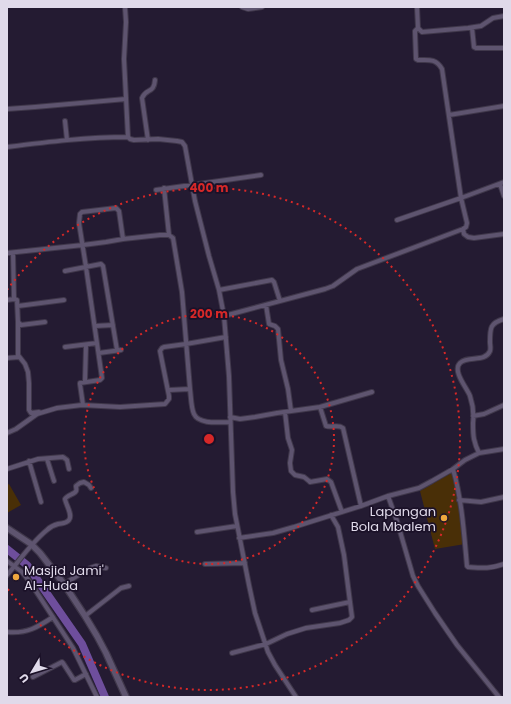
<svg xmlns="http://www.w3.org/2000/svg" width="511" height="704" viewBox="0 0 511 704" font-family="Poppins,sans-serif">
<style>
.green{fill:#492f07}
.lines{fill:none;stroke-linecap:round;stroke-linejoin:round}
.river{stroke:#6e4e9c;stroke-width:8}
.street-casing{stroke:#40384b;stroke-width:6}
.secondary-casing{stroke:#40384b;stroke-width:8}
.street{stroke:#5e546f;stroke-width:4}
.secondary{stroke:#5e546f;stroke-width:5.5}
.ring{fill:none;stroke:#d62828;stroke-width:2;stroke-dasharray:2 4}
.poi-dot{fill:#efa73e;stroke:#1b1128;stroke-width:1.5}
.labels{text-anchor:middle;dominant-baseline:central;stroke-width:3.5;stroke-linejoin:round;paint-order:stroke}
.poi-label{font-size:13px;fill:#e0daea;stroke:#1b1128;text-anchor:end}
.centre{fill:#d62828;stroke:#1b1128;stroke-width:2}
.ring-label{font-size:12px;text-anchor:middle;font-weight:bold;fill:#d62828;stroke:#1b1128;stroke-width:3.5;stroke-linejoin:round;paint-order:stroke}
</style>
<rect width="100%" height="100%" fill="#241b32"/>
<path class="green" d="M453,472L465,544L435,549L420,491Z
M9,484L21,505L7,513V485Z"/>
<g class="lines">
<path class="river" d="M7,549L27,565L82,644L105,697"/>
<g class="street-casing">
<path id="street" d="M125,7L126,22L124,59L128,137L130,139L134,140L158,139L177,141L182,142L185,146L195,201L209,256L219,290L224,316L229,376L233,492L235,514L249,585L255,613L268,652L275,665L296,697
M242,7L248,9L262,7
M417,7L418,28L422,32L468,28L481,26L493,18L504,16
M472,28L474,47L476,48H504
M7,109L35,107L126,99
M449,115L504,106
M65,121L67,140
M148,140L142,98C146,88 154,94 155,80
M7,147C47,142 87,137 128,137
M500,184L504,196
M164,188L169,235
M156,190L261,175
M397,220L461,198L504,182
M463,229L464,234L468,237L474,238L504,234
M7,253L83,245L106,242L123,239L160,235H169L173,238L182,292L190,389
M13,253L14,299
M65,271L101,264L103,266L117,350
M219,290L272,280L274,282L280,301
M7,300L14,299L17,300L18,322L21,325L45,322
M266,305L269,324L275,326L278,329L281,360L288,389L291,411
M18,306L64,300
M224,316L325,289L333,286L357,269L463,229L466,227L467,223L461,198L442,69C436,58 428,60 418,60L416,59L415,31L418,28
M18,322V355L25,364L28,372L29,383V410L31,413L39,412
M95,326L113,325
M65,347L97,343
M99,353L121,350
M7,358L19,357
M85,381L86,345
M169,390L190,389C191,396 191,408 194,414C199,425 220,422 230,422
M83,405L80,384V383L100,380L102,378L86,267L79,223L80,214L82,212L116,208L119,211L123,239
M320,407L326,426C332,428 338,424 343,428L361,506
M285,412L288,438L292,450L290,463L291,471L295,475L304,477L309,481L310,482L327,479L331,482L342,512
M473,416L484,414L504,405
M230,417L240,419L255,417L277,413L320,407L372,392
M7,433L16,429L37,414L57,408L82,405L120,407L165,404L169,399V396L160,351L162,348L164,347L186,344L226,337
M479,453C477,449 475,444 474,439C473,434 473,428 473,423C474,414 473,405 470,396C467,388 452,371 460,363C467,355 485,363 490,351C491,348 490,345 490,342C490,328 490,323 504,319
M47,459L54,481
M29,461L41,502
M7,469L38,459L63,457L67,460L69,469
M453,469C462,500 464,533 467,566L468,567C482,568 490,569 504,564
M388,496L397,521L413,576L418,586L435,613L457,645L499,697
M459,500L481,502L504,497
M331,515L338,527L344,555L350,602
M197,532L237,526
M239,538L273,533L294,527L361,506L388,496L419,488L432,481L453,469L465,460L479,453L504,449
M7,561L22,572L30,582L73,648L97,697
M205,564L245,563
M7,575C20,560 31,543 47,530C50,527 54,525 58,524C62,523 66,524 69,520C73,515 66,505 65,499C67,495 75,494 76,491C77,490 76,488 76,486L80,483L84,482L89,485L91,488
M64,584L90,568L96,566L106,568
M85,616L121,588L129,586
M7,632C27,634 38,627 53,617
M232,653L266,644L287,634L306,628L340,623L349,620L352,617L350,602L312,610
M33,677L62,662L63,663L74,680H75L86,674"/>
</g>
<g class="secondary-casing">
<path id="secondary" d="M7,528L31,544L40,553L64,584L85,616L97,636L106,653L126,697"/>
</g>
<use href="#street" class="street"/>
<use href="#secondary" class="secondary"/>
</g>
<g class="ring">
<circle cx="209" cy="439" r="125"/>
<path d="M7 290A251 251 0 1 1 7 588"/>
</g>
<g class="poi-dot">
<circle cx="444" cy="518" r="4"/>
<circle cx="16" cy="577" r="4"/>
</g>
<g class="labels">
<g class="poi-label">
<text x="436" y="511">Lapangan<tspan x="436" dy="15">Bola Mbalem</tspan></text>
<text x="24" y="570" text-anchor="start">Masjid Jami'<tspan x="24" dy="15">Al-Huda</tspan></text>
</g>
</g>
<circle cx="209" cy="439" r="6" class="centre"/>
<g class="ring-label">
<text x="209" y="192">400 m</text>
<text x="209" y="318">200 m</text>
</g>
<rect width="511" height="704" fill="none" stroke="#e0daea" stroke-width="16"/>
<g transform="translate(32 672) rotate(232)" stroke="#1b1128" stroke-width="3" paint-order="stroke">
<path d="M0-3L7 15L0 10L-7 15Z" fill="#e0daea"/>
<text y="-6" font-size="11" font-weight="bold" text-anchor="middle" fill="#e0daea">U</text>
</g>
</svg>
